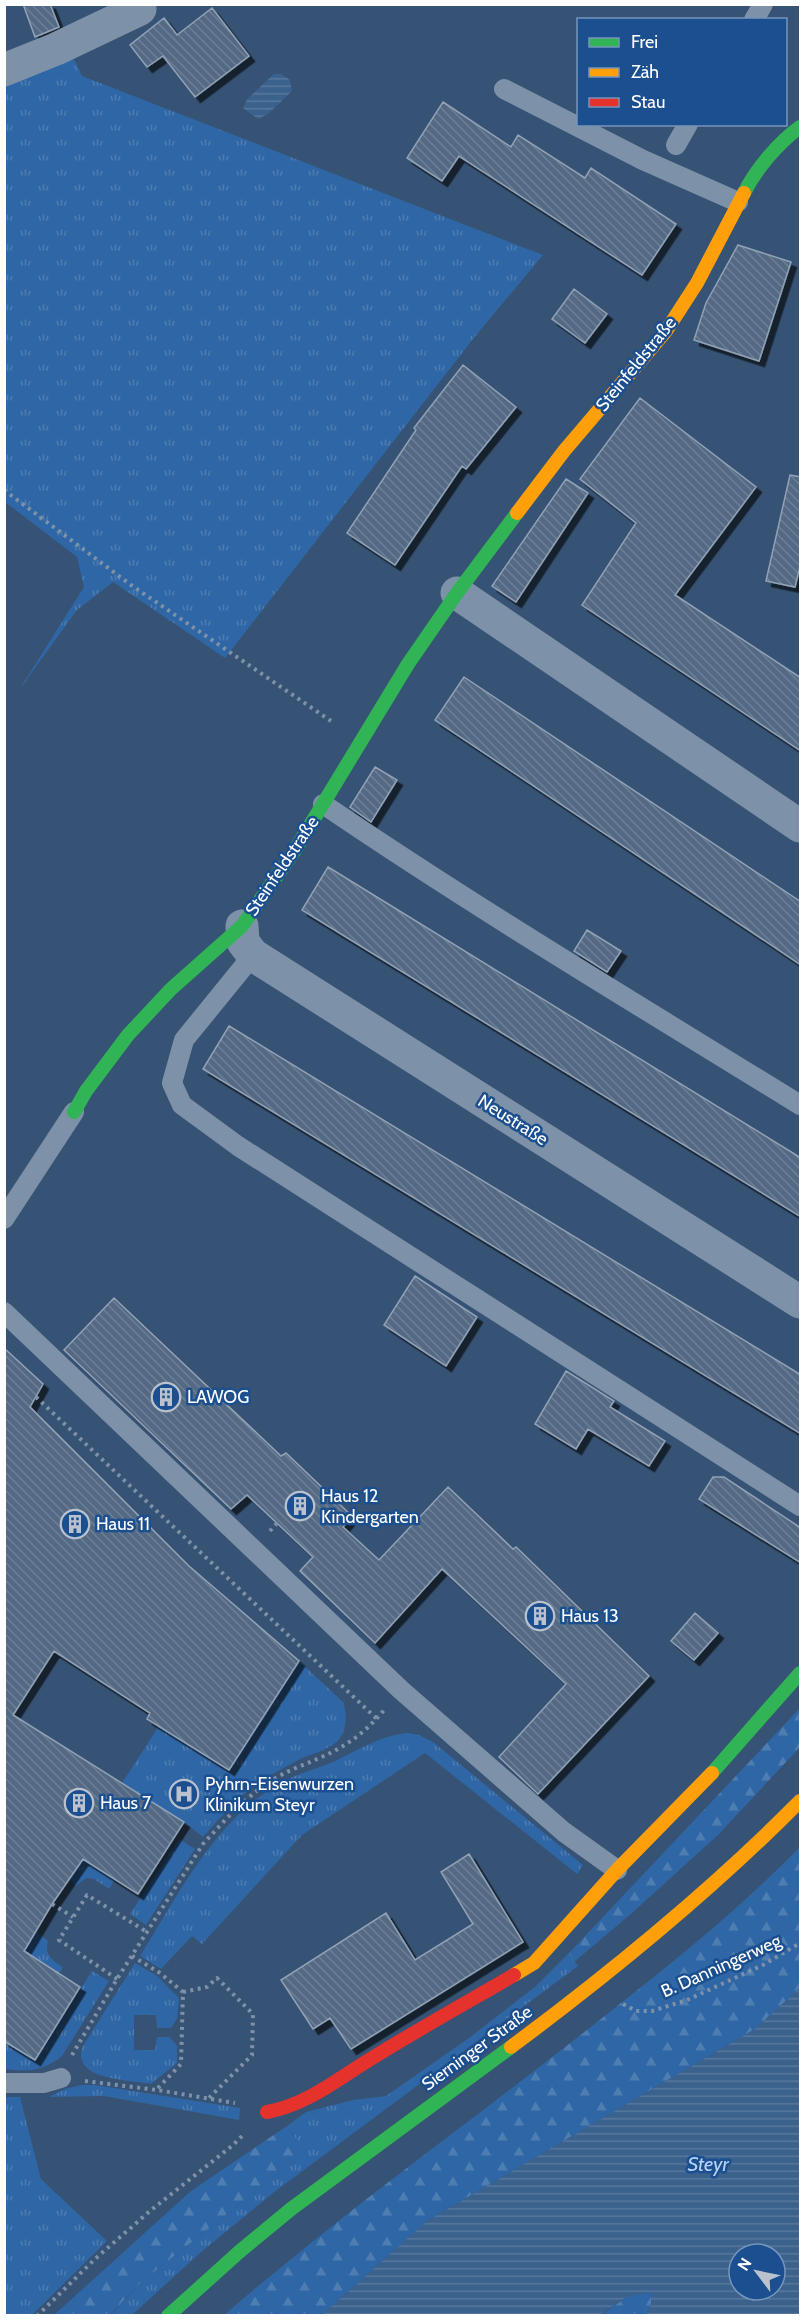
<svg xmlns="http://www.w3.org/2000/svg" width="805" height="2320" viewBox="0 0 805 2320" font-family="Cabin,sans-serif">
<style>
.grass{fill:url(#grass-tufts)}
.forest{fill:url(#forest-firs)}
.water{fill:url(#water-rules);fill-rule:evenodd}
.building{fill:url(#building-back-hatch);stroke:#92a2b6;stroke-width:1.5;filter:url(#shadow)}
.lines{fill:none;stroke-linecap:round;stroke-linejoin:round}
.path{stroke:#7d92a8;stroke-width:4;stroke-dasharray:3 4.5;stroke-linecap:butt}
.lane{stroke:#7d92a8;stroke-width:20}
.street{stroke:#7d92a8;stroke-width:33}
.fast{stroke:#30b455;stroke-width:14}
.slow{stroke:#ff9f0a;stroke-width:14}
.jam{stroke:#e5322d;stroke-width:14}
.labels{text-anchor:middle;dominant-baseline:central;stroke-width:5;stroke-linejoin:round;paint-order:stroke}
.street-label{font-size:18px;fill:#fff;stroke:#1b4f8f}
.poi-label{font-size:18px;fill:#fff;stroke:#1b4f8f;text-anchor:start}
.water-label{font-size:20px;font-style:italic;fill:#b5d3f5;stroke:#1b4f8f}
</style>
<defs>
<pattern id="grass-tufts" width="24" height="20" patternUnits="userSpaceOnUse" patternTransform="scale(1.5)"><rect width="24" height="20" fill="#2f66a5"/><path d="M3 7l-1-3M5 7V3M7 7l1-3M15 17l-1-3M17 17v-4M19 17l1-3" fill="none" stroke="#4e7db2"/></pattern>
<pattern id="forest-firs" width="22" height="20" patternUnits="userSpaceOnUse" patternTransform="scale(1.5)"><rect width="22" height="20" fill="#2f66a5"/><path d="M5 1l3.5 6h-7zM16 11l3.5 6h-7z" fill="#4e7db2"/></pattern>
<pattern id="water-rules" width="6" height="5" patternUnits="userSpaceOnUse" patternTransform="scale(1.5)"><rect width="6" height="5" fill="#3b618d"/><path d="M0 2.5h6" fill="none" stroke="#58799e"/></pattern>
<pattern id="building-back-hatch" width="6" height="6" patternUnits="userSpaceOnUse" patternTransform="scale(1.5)"><rect width="6" height="6" fill="#526984"/><path d="M-1 5l2 2M0 0l6 6M5-1l2 2" fill="none" stroke="#6c8096"/></pattern>
<filter id="shadow"><feDropShadow dx="5.5" dy="5.5" stdDeviation="0" flood-color="#0009"/></filter>
</defs>
<rect width="100%" height="100%" fill="#365274"/>
<path class="grass" d="M72,55L82,76L543,255L473,339L225,658L113,582L77,610L19,690L84,587L77,557L5,502L4,82Z
M299,1661L344,1703L346,1717L344,1732L337,1742L324,1750L302,1758L263,1779L237,1799L203,1837L184,1822L122,1783L159,1726L229,1770Z
M407,1733L419,1735L433,1742L583,1865L577,1874L425,1753L302,1835L202,1944L192,1936L161,1969L140,1956C179,1894 216,1817 284,1781C300,1773 319,1768 335,1761C358,1750 382,1735 407,1733Z
M179,1839L195,1849L146,1925L130,1914Z
M60,1845L115,1879L109,1889L94,1879L86,1878L76,1886L70,1878Z
M36,1931L48,1941C44,1955 52,1960 63,1967L59,1973L5,1938Z
M569,1953L578,1966L273,2193L200,2253L132,2315L110,2316L140,2283L305,2152L287,2126L306,2112L353,2100L386,2096L469,2038L536,1986Z
M135,1963L157,1976L179,1998L177,2019L171,2028H157L156,2015H134V2050H155L157,2037H170L177,2046V2063L151,2084C130,2080 69,2080 83,2046Z
M92,1971L109,1981L62,2056C44,2071 27,2072 5,2069L4,2041L35,2060Z
M81,2085H95L240,2108L239,2120L104,2096L49,2097L65,2089Z
M4,2097H20L41,2179L107,2241L32,2315H5Z"/>
<path class="forest" d="M800,1708V1747L718,1835L632,1913L574,1962L569,1953Z
M800,1847V1988L755,2029L427,2221L322,2315L223,2316C352,2204 493,2106 626,1999C687,1951 746,1902 800,1847Z
M287,2126L305,2152L140,2283L110,2315H54L191,2191Z
M652,2292L651,2304L646,2315L600,2316L628,2296Z"/>
<path class="water" d="M274,74H281L290,80L292,91L268,114L258,119L243,108L247,99Z
M800,1988V2315H646L651,2304L652,2292L628,2296L600,2315H322L427,2221L755,2029ZM739,2254H775V2290H739Z"/>
<path class="building" d="M23,4H50L59,27L35,37Z
M212,8L249,56L195,97L163,56L147,67L130,45L164,18L177,35Z
M443,102L511,147L518,135L585,178L591,168L676,224L642,275L459,156L442,181L407,158Z
M738,245L791,262L759,361L694,340L706,303Z
M574,289L607,314L585,343L552,319Z
M463,365L516,407L466,469L462,466L395,565L347,533L416,430L414,428Z
M640,398L756,487L675,595L801,678V751L582,605L636,523L580,479Z
M790,475L801,477V562L795,587L766,581Z
M566,479L588,493L516,602L492,586Z
M464,677L801,902V965L435,720Z
M375,767L397,780L371,822L350,807Z
M328,867L801,1158V1217L302,910Z
M587,930L621,951L607,972L574,951Z
M229,1026L801,1375V1434L203,1069Z
M415,1276L477,1317L446,1366L384,1325Z
M114,1298L281,1456L286,1453L352,1516L343,1527L379,1560L448,1487L513,1549L516,1547L649,1676L538,1794L499,1757L566,1684L442,1569L375,1643L300,1571L313,1557L247,1495L231,1509L64,1350Z
M4,1348L43,1384L30,1407L189,1566L299,1661L229,1770L147,1719L150,1713L54,1651L13,1715L184,1822L138,1894L83,1859L52,1904L24,1951L80,1987L35,2060L4,2041Z
M566,1371L614,1401L610,1407L665,1441L649,1466L588,1429L576,1449L535,1424Z
M713,1477H724L801,1528V1563L699,1499Z
M695,1613L718,1633L694,1660L671,1641Z
M469,1854L523,1942L351,2049L330,2018L313,2029L281,1980L386,1913L415,1960L473,1924L441,1872Z"/>
<g class="lines">
<path class="path" d="M4,490L131,585L334,723
M36,1397L377,1719
M270,1531L277,1523
M52,1904L73,1917
M132,1956L160,1973L183,1992L181,2064L157,2089
M117,1979L59,1940L87,1895L147,1932
M183,1992L207,1987L217,1978L253,2014L252,2055L207,2100
M623,2004L636,2011H652L687,2000L763,1965L800,1943
M72,2055L117,1979L203,1844C225,1820 246,1796 274,1779C292,1768 313,1762 332,1752C353,1742 370,1727 385,1709
M85,2081L157,2090L235,2103
M37,2316L95,2259L150,2211L233,2145L244,2134"/>
<path class="lane" d="M754,20L763,4
M504,89L643,160L738,202
M676,145L688,124
M323,804C479,910 640,1006 800,1105
M253,955L184,1040L172,1083L182,1105L238,1146L800,1506
M4,1219L74,1112
M4,1312L401,1690L564,1832L617,1870
M4,2083H44L61,2078"/>
<path class="street" d="M4,70L56,49L140,9
M457,593L800,826
M242,926L243,942L253,955L800,1302"/>
<path class="fast" d="M744,193C756,169 778,143 800,127
M74,1112L86,1091L128,1035L171,989L242,926L295,850L408,664L457,593L517,513
M712,1773L800,1673
M168,2316L239,2252L291,2209L511,2047"/>
<path class="slow" d="M517,513L564,451L666,331L697,283L744,193
M514,1975L534,1963L617,1870L712,1773
M511,2047C613,1971 711,1891 800,1801"/>
<path class="jam" d="M267,2112C306,2105 336,2080 369,2060C417,2030 466,2003 514,1975"/>
</g>
<defs>
<g id="building-ring" transform="scale(1.5)"><circle r="9.5" fill="#1b4f8f" stroke="#b9c2ce" stroke-width="1.5"/><path d="M-4-6H4V6H1V3H-1V6H-4ZM-2.5-4.3h1.7v1.8h-1.7ZM.8-4.3h1.7v1.8H.8ZM-2.5-1h1.7V.8h-1.7ZM.8-1h1.7V.8H.8Z" fill="#b9c2ce"/></g>
<g id="hospital-ring" transform="scale(1.5)"><circle r="9.5" fill="#1b4f8f" stroke="#b9c2ce" stroke-width="1.5"/><path d="M-5-5h3v3.5h4V-5h3V5h-3V1.5h-4V5h-3Z" fill="#b9c2ce"/></g>
</defs>
<g fill-rule="evenodd">
<use href="#building-ring" x="166" y="1397"/>
<use href="#building-ring" x="300" y="1506"/>
<use href="#building-ring" x="75" y="1524"/>
<use href="#building-ring" x="540" y="1616"/>
<use href="#hospital-ring" x="184" y="1794"/>
<use href="#building-ring" x="79" y="1803"/>
</g>
<g class="labels">
<g class="street-label">
<text transform="translate(636 364) rotate(-51)">Steinfeldstraße</text>
<text transform="translate(282 866) rotate(-56)">Steinfeldstraße</text>
<text transform="translate(513 1120) rotate(32)">Neustraße</text>
<text transform="translate(721 1966) rotate(-24)">B. Danningerweg</text>
<text transform="translate(477 2048) rotate(-36)">Sierninger Straße</text>
</g>
<g class="poi-label">
<text x="187" y="1397">LAWOG</text>
<text x="321" y="1496">Haus 12<tspan x="321" dy="21">Kindergarten</tspan></text>
<text x="96" y="1524">Haus 11</text>
<text x="561" y="1616">Haus 13</text>
<text x="205" y="1784">Pyhrn-Eisenwurzen<tspan x="205" dy="21">Klinikum Steyr</tspan></text>
<text x="100" y="1803">Haus 7</text>
</g>
<g class="water-label">
<text x="708" y="2164">Steyr</text>
</g>
</g>
<rect width="805" height="2320" fill="none" stroke="#ffffff" stroke-width="12"/>
<rect x="577" y="18" width="210" height="108" fill="#1b4f8f" stroke="#7695bc" stroke-width="1.5"/>
<rect x="589" y="38" width="30" height="9" fill="#30b455" stroke="#7695bc" stroke-width="1.5"/>
<text x="631" y="48" font-size="18" fill="#ffffff">Frei</text>
<rect x="589" y="68" width="30" height="9" fill="#ff9f0a" stroke="#7695bc" stroke-width="1.5"/>
<text x="631" y="78" font-size="18" fill="#ffffff">Zäh</text>
<rect x="589" y="98" width="30" height="9" fill="#e5322d" stroke="#7695bc" stroke-width="1.5"/>
<text x="631" y="108" font-size="18" fill="#ffffff">Stau</text>
<g transform="translate(757 2272) rotate(302)"><circle r="28" fill="#1b4f8f" stroke="#7695bc" stroke-width="1.5"/>
<path d="M0-4.5L10 22L0 15L-10 22Z" fill="#b9c2ce"/>
<text y="-9" font-size="16" font-weight="bold" text-anchor="middle" fill="#ffffff">N</text>
</g>
</svg>
